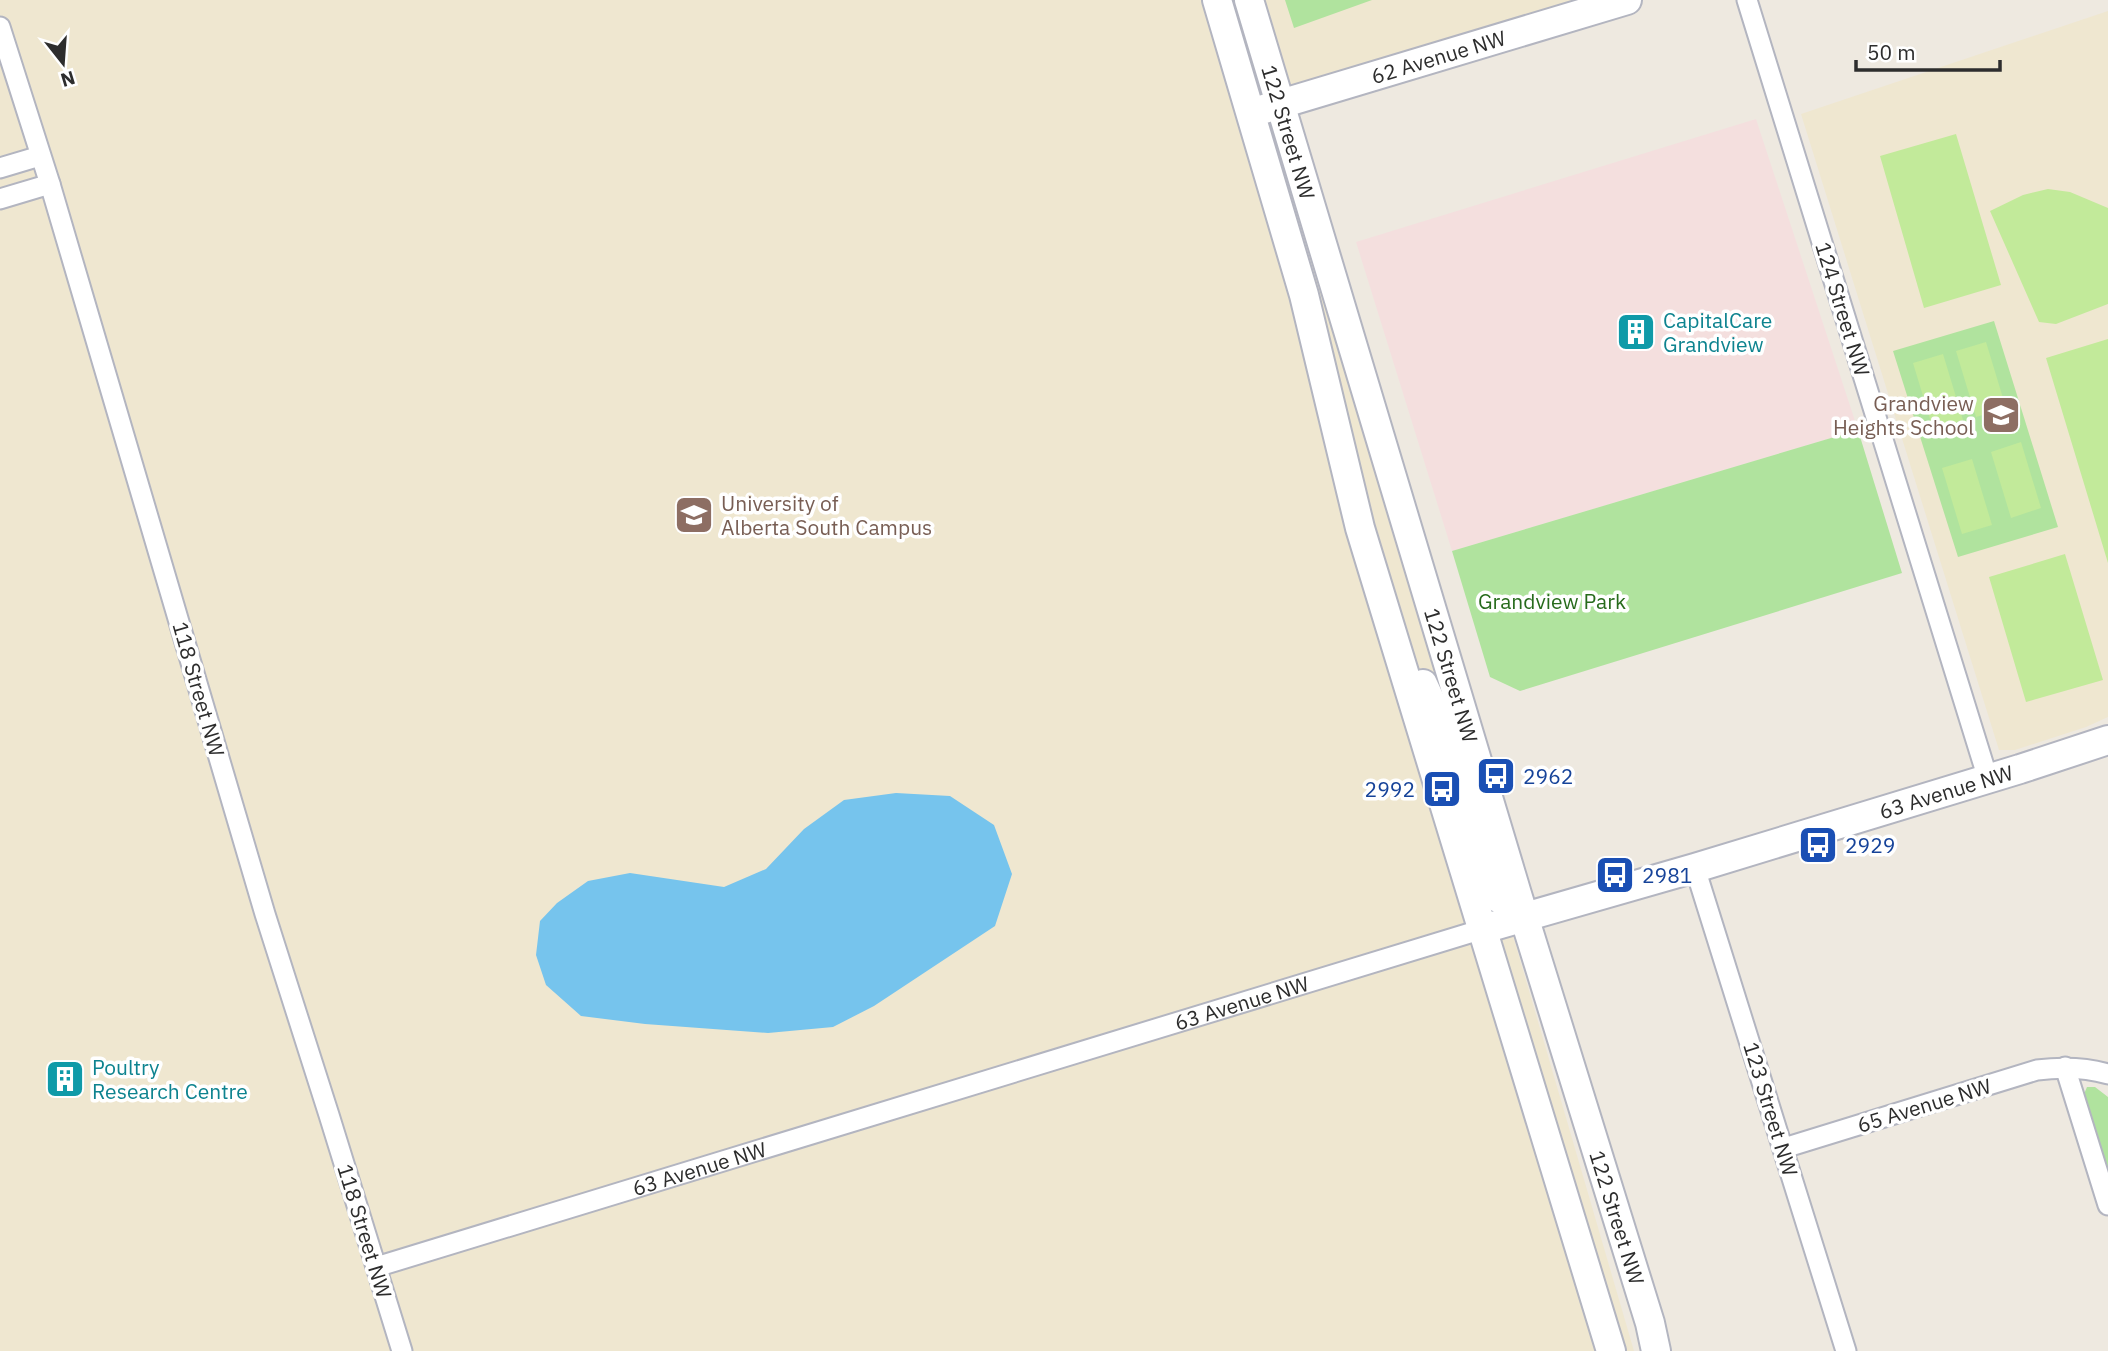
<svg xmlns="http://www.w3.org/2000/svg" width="2108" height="1351" viewBox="0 0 2108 1351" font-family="'IBM Plex Sans',sans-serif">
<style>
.education{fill:#efe7d0}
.medical{fill:#f4dfde}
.green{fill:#b0e39e}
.pitch{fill:#c2ea9a}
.water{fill:#76c4ed}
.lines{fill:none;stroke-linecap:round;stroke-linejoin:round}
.street-casing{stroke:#b3b5c0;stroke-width:23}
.secondary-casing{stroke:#b3b5c0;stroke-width:32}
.street{stroke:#fff;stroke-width:19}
.secondary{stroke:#fff;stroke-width:28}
.labels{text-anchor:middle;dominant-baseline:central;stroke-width:7;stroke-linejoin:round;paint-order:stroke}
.street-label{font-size:21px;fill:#2d2d2d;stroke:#fff}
.culture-label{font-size:21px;fill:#0d838f;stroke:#fff;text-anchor:start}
.education-label{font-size:21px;fill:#785e54;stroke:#fff;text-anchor:end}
.park-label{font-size:21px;fill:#276b1c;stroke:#fff}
.transit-label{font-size:21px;fill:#164399;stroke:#fff;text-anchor:start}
</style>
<rect width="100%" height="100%" fill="#eee9e0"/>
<path class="education" d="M0,0H1626L1267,109L1509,922L1634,1351H0Z
M2108,11V717L2086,727L2015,750H1999L1801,114Z"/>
<path class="medical" d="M1756,119L1858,430L1452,551L1356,242Z"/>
<path class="green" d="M1285,0H1372L1294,28Z
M1994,321L2058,527L1958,557L1893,351Z
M1858,430L1902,573L1520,691L1490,677L1452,551Z
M2087,1087H2095L2108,1097V1171L2084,1094Z"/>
<path class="pitch" d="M1956,134L2001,285L1924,308L1880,156Z
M2048,189L2070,192L2108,208V304L2056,324L2039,322L1990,211L2023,195Z
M2108,339V563L2046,358Z
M1986,342L2006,408L1976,417L1956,351Z
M1943,354L1963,420L1933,429L1913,363Z
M2021,442L2041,508L2011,518L1991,452Z
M1972,459L1992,525L1962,534L1942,468Z
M2065,554L2103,680L2026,702L1989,577Z"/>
<path class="water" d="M896,793L950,796L994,825L1012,874L995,926L874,1006L833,1027L768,1033L645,1024L581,1016L546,985L536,955L540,921L557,903L588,881L630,873L724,887L766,869L804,829L844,800Z"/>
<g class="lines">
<g class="street-casing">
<g id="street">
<path d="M1747,0L1988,779"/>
<path d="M0,27L50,184L265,914L329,1115L402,1351"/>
<path d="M0,168L40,156"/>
<path d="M0,199L50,184"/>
<path d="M1695,868L1846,1351"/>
<path d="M2065,1067L2108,1205"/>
<path d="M1784,1148L2037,1070C2061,1067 2084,1067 2108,1074"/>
<path id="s1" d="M376,1267L1483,929"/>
</g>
</g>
<g class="secondary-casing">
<g id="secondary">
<path d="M1217,0L1304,295L1360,528L1611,1351"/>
<path id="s2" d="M1249,0L1517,894L1650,1323L1656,1351"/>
<path id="s3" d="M1264,109L1627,0"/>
<path d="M1423,684L1447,736L1500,899"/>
<path id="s4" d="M1483,929L1695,868L2020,769L2108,740"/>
</g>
</g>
<use href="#street" class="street"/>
<use href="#secondary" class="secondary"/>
</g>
<defs>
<g id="building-square" transform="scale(2.0125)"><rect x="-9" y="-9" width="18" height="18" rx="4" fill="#0f9aa8" stroke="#fff"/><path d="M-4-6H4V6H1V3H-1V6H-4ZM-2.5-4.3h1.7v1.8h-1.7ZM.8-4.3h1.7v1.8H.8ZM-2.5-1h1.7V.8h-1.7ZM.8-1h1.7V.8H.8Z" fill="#fff"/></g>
<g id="school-square" transform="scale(2.0125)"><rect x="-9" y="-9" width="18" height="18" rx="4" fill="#8d6e63" stroke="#fff"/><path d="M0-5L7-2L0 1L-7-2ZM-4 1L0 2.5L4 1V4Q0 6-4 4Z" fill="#fff"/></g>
<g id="university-square" transform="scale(2.0125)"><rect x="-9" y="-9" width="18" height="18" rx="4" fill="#8d6e63" stroke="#fff"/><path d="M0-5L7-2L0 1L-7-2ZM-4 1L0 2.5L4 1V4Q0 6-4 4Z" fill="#fff"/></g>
<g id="bus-square" transform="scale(2.0125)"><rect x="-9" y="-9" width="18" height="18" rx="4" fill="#1a4fb4" stroke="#fff"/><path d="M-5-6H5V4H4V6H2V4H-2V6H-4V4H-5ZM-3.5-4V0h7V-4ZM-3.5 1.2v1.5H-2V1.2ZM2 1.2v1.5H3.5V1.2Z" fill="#fff"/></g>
</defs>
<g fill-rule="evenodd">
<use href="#building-square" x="1636" y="332"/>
<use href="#school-square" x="2001" y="415"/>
<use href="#university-square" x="694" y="515"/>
<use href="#bus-square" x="1496" y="776"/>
<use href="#bus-square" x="1442" y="789"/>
<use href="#bus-square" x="1818" y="845"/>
<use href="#bus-square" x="1615" y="875"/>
<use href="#building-square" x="65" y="1079"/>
</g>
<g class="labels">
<g class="street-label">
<text stroke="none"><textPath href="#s3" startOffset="182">62 Avenue NW</textPath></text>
<text stroke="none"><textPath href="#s2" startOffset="138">122 Street NW</textPath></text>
<text transform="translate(1843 309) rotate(73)">124 Street NW</text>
<text stroke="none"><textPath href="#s2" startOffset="705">122 Street NW</textPath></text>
<text transform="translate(199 689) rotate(74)">118 Street NW</text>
<text stroke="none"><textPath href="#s4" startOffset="483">63 Avenue NW</textPath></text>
<text stroke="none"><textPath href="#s1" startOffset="905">63 Avenue NW</textPath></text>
<text transform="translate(1924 1105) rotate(-17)">65 Avenue NW</text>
<text transform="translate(1771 1109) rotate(73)">123 Street NW</text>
<text stroke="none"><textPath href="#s1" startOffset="338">63 Avenue NW</textPath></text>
<text stroke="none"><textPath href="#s2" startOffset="1272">122 Street NW</textPath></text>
<text transform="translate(365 1231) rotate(73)">118 Street NW</text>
</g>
<g class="culture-label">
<text x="1663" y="320">CapitalCare<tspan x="1663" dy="24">Grandview</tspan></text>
<text x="92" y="1067">Poultry<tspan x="92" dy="24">Research Centre</tspan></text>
</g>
<g class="education-label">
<text x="1974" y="403">Grandview<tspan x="1974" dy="24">Heights School</tspan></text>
<text x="721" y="503" text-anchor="start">University of<tspan x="721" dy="24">Alberta South Campus</tspan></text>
</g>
<g class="park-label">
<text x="1552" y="601">Grandview Park</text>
</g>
<g class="transit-label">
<text x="1523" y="776">2962</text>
<text x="1415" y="789" text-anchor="end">2992</text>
<text x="1845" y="845">2929</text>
<text x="1642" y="875">2981</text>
</g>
</g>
<g transform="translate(63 63) rotate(163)" stroke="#ffffff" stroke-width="5" paint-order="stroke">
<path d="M0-5L12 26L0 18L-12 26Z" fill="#2d2d2d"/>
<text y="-10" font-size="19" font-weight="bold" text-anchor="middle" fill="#2d2d2d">N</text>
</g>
<path d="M1856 60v10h144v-10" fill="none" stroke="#2d2d2d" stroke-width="3.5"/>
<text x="1867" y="60" font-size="21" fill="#2d2d2d" stroke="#ffffff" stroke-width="5" paint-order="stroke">50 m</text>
</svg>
